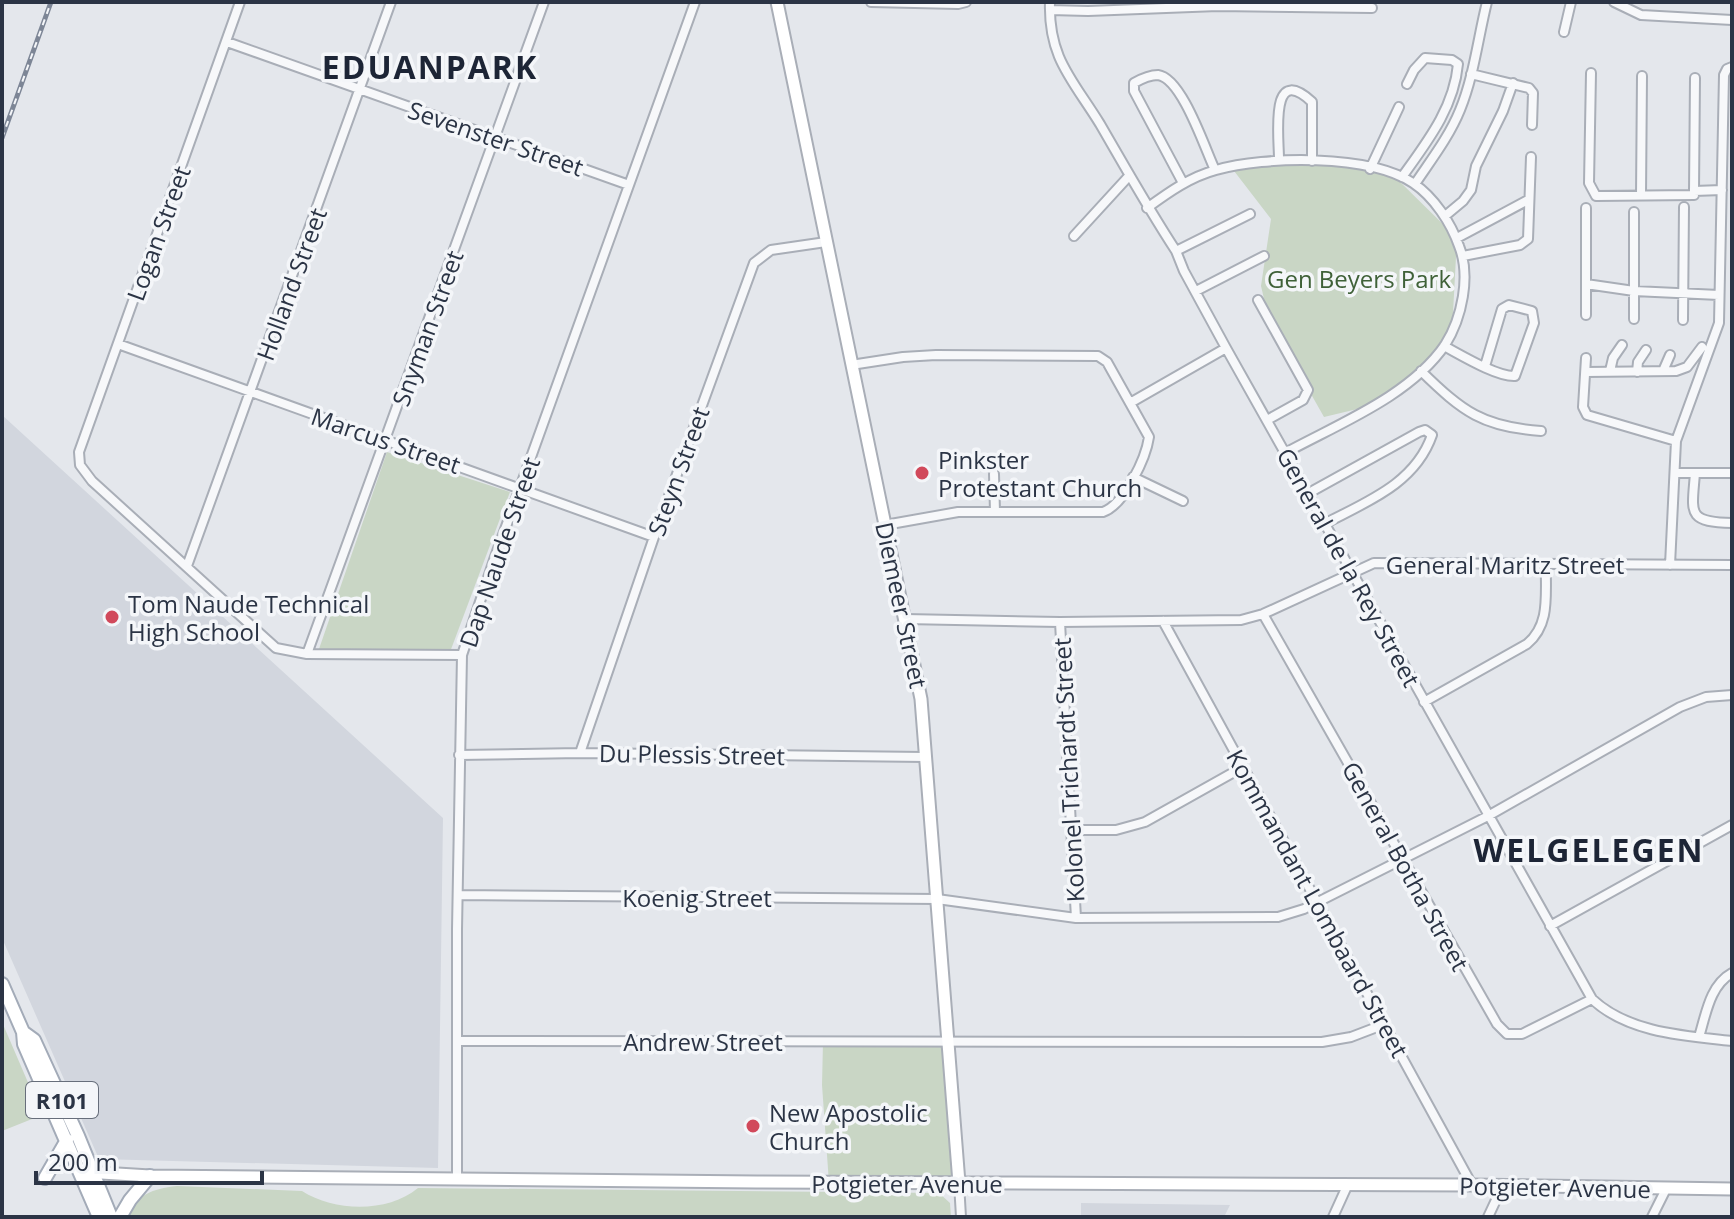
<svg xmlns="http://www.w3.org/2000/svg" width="1734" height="1219" viewBox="0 0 1734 1219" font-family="'Open Sans',sans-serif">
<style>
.built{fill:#d2d6de}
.green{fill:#c9d6c5}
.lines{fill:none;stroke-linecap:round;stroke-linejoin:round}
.street-casing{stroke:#a9aeb7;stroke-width:12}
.secondary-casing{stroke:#a9aeb7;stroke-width:15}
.primary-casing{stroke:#a3abb8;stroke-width:16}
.street{stroke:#f7f8fa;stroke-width:8}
.secondary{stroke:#fff;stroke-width:11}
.primary{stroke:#fff;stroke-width:12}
.rail-casing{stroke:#7d8696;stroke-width:5}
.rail{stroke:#f4f6f9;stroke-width:2;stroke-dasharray:6;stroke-linecap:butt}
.poi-dot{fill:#d1495b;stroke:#f4f6f9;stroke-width:3}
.labels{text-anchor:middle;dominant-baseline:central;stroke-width:7;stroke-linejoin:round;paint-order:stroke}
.shield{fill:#f4f6f9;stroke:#676e7b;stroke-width:2}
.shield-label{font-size:22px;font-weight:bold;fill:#2b3445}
.street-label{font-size:24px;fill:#2b3445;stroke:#f4f6f9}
.park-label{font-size:24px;fill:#3f6138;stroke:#f4f6f9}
.poi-label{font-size:24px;fill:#2b3445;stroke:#f4f6f9;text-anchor:start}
.district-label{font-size:32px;font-weight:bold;letter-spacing:2px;fill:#1d2536;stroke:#f4f6f9}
</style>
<rect width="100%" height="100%" fill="#e4e7ec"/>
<path class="built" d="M2,415L443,818L438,1168L99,1159L2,938Z
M1081,1203L1230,1205L1224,1217H1081Z"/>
<path class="green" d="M1327,161L1391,173L1457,238L1452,332L1413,380L1370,406L1324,417L1269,320L1261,286L1271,219L1231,167Z
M387,452L510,492L450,652L319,649Z
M2,1022L42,1115L2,1131Z
M823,1042H949L959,1183H829L822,1085Z
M177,1186L302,1191C335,1212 388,1213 418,1188L939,1193L950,1203L951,1217H125C139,1194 151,1189 177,1186Z"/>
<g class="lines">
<g class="street-casing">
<path id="street" d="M240,2L79,452L80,465L92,481L276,648L307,654L462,655
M871,2L958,4L966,2
M1050,2C1048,58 1073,80 1100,124C1125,167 1149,210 1176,251L1184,271L1226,348L1592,999C1628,1033 1685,1036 1732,1041
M1614,2L1641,15L1732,20
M1050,10L1088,11L1218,6L1372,8
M1564,32L1571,2
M227,42L629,185
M1591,73L1589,183L1596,196L1694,195V191L1722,190
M1471,74L1529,88L1533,93L1532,125
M1279,159C1279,136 1269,62 1312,102V161
M1370,169L1399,107
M1402,177C1427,142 1454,108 1458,64L1452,60L1425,58L1414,70L1407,84
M1183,183L1134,91V83C1141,79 1149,75 1158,75C1182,78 1205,149 1215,170
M1415,184C1431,160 1449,137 1460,110C1474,76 1478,38 1487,2
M1694,191L1695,78
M1641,195L1642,76
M1147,208C1169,192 1190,177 1216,170C1265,156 1369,154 1413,183C1434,197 1451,223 1459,246C1471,276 1462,318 1445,345C1410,396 1338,424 1285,453
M1586,208V315
M1634,212V319
M1445,216L1463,201L1471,190L1476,166L1503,111L1513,83
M1074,236L1129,176
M1457,238L1528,200
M1176,251L1250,214
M1463,256L1520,245L1528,239L1531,157
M1586,284L1634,291L1719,295
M1196,291L1264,256
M1258,300L1308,390L1303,400L1267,420
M1683,320L1684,207
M118,344L654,537
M1444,346C1461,355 1497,377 1515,376L1534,323L1532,311L1509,305L1502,309L1485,366
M1586,358L1583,407L1587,415L1676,441
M851,365L903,357L936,355L1098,356L1107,362L1149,437C1146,458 1124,505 1103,512H958L885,525
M1421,371C1463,412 1483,427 1541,431
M1610,371L1613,358L1622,345
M1663,371L1670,355
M1586,372L1676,371L1687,367L1702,347
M1637,372L1638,362L1646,350
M1130,403L1226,348
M1675,473H1732
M1695,473C1692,513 1686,522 1732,523
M994,474L995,512
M1133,477L1183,501
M1307,494L1419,432L1425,430L1432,435C1415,484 1366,502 1324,524
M1670,565L1676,441L1719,323L1724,75L1727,69L1732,67
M187,566L391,2
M1263,614L1497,1024L1507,1034H1522L1592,999
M905,619L1060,622L1241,620L1263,614L1374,563L1732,565
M1163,621L1472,1185
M1060,622L1076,918
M307,654L544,2
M1424,702L1527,644C1551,624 1545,594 1546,565
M580,753L654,537L754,263L771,250L826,242
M459,755L580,753L924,757
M1071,830H1116L1145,822L1243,767
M458,895L937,899L1076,918L1278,917L1304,909L1488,816L1680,707L1706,697L1732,695
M1550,926L1732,825
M1699,1037C1706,1014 1710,985 1732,973
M457,1041L1322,1042L1351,1037L1385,1024
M457,1179V929L462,655L495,557L695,2
M959,1183L961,1217
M1333,1217L1348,1184
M1488,1217L1503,1185
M1652,1217L1666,1189"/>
</g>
<g class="secondary-casing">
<path id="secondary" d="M777,2L921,699L959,1183
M85,1172L150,1176L757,1182L1472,1185L1732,1189"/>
</g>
<g class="primary-casing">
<path id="primary" d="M2,984L23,1032L24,1044L99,1217
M23,1032L34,1040L78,1136L111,1217
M45,1178L67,1140
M120,1217L130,1200L150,1176"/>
</g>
<use href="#street" class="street"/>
<use href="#secondary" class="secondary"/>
<use href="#primary" class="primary"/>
<g class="rail-casing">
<path id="rail" d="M2,138L51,2"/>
</g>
<use href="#rail" class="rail"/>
</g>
<g class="poi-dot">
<circle cx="922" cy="473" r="8"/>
<circle cx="112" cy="617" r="8"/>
<circle cx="753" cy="1126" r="8"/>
</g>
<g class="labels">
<rect class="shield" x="26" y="1082" width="72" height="36" rx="6"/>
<g class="shield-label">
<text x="62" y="1100">R101</text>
</g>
<g class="street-label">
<text transform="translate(496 138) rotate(19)">Sevenster Street</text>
<text transform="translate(158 233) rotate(-70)">Logan Street</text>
<text transform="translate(291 284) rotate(-70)">Holland Street</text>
<text transform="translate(427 328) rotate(-70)">Snyman Street</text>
<text transform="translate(386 440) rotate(19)">Marcus Street</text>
<text transform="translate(678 471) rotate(-70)">Steyn Street</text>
<text transform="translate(499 552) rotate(-71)">Dap Naude Street</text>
<text x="1505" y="564">General Maritz Street</text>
<text transform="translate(1349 567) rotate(61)">General de la Rey Street</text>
<text transform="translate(902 605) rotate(78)">Diemeer Street</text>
<text transform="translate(692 754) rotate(1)">Du Plessis Street</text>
<text transform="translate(1068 770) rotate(-93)">Kolonel Trichardt Street</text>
<text transform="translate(1406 866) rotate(61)">General Botha Street</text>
<text x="697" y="897">Koenig Street</text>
<text transform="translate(1318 903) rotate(61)">Kommandant Lombaard Street</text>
<text x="703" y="1041">Andrew Street</text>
<text x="907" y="1183">Potgieter Avenue</text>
<text transform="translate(1555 1187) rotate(1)">Potgieter Avenue</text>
</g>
<g class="park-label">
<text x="1359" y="278">Gen Beyers Park</text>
</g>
<g class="poi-label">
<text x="938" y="459">Pinkster<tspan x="938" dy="28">Protestant Church</tspan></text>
<text x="128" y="603">Tom Naude Technical<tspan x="128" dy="28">High School</tspan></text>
<text x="769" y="1112">New Apostolic<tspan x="769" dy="28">Church</tspan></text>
</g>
<g class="district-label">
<text x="430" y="66">EDUANPARK</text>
<text x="1589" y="849">WELGELEGEN</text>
</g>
</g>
<rect width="1734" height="1219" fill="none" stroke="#2b3445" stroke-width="8"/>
<path d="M36 1171v12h226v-12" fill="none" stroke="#2b3445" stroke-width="4"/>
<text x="48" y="1171" font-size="24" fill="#2b3445" stroke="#f4f6f9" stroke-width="6" paint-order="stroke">200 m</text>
</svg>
